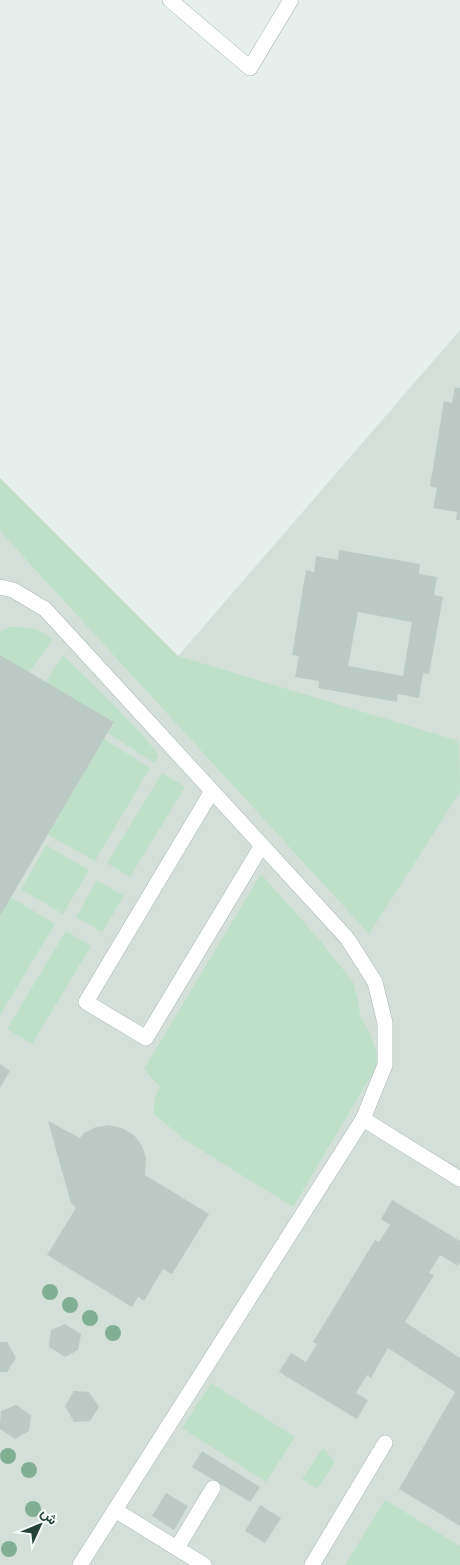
<svg xmlns="http://www.w3.org/2000/svg" width="460" height="1565" viewBox="0 0 460 1565" font-family="Mulish,Vazirmatn,sans-serif">
<style>
.built{fill:#d4dfda}
.green{fill:#bfe0c8}
.building{fill:#bbcac4;fill-rule:evenodd}
.lines{fill:none;stroke-linecap:round;stroke-linejoin:round}
.minor-casing{stroke:#a8b8b2;stroke-width:16}
.minor{stroke:#fff;stroke-width:15}
.tree{fill:#80af93}
</style>
<rect width="100%" height="100%" fill="#e6efeb"/>
<path class="built" d="M460,330V1565H0V478L178,656Z"/>
<path class="green" d="M0,478L178,656L459,741L460,792L369,934L0,531Z
M9,627C24,627 42,627 52,640L29,672L0,655V632Z
M63,655C96,687 130,719 159,755L154,763L108,733L114,722L45,682Z
M104,739L150,768L95,861L48,835Z
M162,773L185,787L130,877L107,863Z
M46,845L89,870L63,914L21,889Z
M261,874L318,938L353,982L359,1004L360,1016L369,1031L380,1061L293,1207L185,1140L154,1114V1100L160,1087L144,1069Z
M97,880L124,896L102,932L76,917Z
M11,897L55,924L0,1015V916Z
M66,931L91,946L32,1044L7,1029Z
M211,1383L295,1437L266,1482L182,1428Z
M323,1448L335,1462L317,1489L302,1479Z
M385,1500L460,1546V1565H345Z"/>
<path class="building" d="M455,387L460,388V520H456L457,512L433,508L437,488L430,486L444,401L452,403Z
M339,550L420,564L419,574L437,577L434,595L443,597L429,674L423,673L419,698L398,694L397,702L318,688L319,681L295,677L299,656L292,655L306,570L314,572L316,556L338,560ZM358,612L412,622L403,676L348,666Z
M0,655L114,722L0,916Z
M0,1064L10,1071L0,1088Z
M48,1121L80,1138L84,1133L96,1127L109,1125L122,1128L134,1135L142,1146L146,1158L145,1175L209,1214L172,1274L163,1269L144,1301L138,1297L132,1307L47,1255L76,1208L71,1203Z
M392,1200L460,1241V1263L458,1266L440,1255L429,1273L434,1275L405,1322L460,1358V1526L399,1489L455,1392L388,1348L371,1378L367,1375L356,1393L368,1400L357,1419L279,1372L291,1353L306,1362L317,1344L313,1342L375,1240L379,1242L390,1225L381,1219Z
M65,1324L81,1334L78,1350L65,1357L49,1347L51,1330Z
M0,1342H7L16,1358L7,1372H0Z
M74,1391L89,1392L99,1407L90,1421L74,1422L65,1406Z
M16,1405L31,1415L29,1431L15,1439L0,1429V1424L1,1411Z
M202,1451L260,1487L250,1502L192,1467Z
M166,1493L188,1506L174,1530L152,1516Z
M260,1505L281,1518L265,1543L245,1531Z"/>
<g class="lines">
<g class="minor-casing">
<path id="minor" d="M170,0L250,68L291,0
M0,587L13,590L45,609L347,938L375,982L385,1023V1065L363,1119L80,1565
M212,791L86,1002L146,1038L262,845
M363,1119L460,1179
M115,1510L204,1565
M177,1548L213,1488
M312,1565L385,1443"/>
</g>
<use href="#minor" class="minor"/>
</g>
<g class="tree">
<circle cx="50" cy="1292" r="8"/>
<circle cx="70" cy="1305" r="8"/>
<circle cx="90" cy="1318" r="8"/>
<circle cx="113" cy="1333" r="8"/>
<circle cx="8" cy="1456" r="8"/>
<circle cx="29" cy="1470" r="8"/>
<circle cx="33" cy="1509" r="8"/>
<circle cx="9" cy="1549" r="8"/>
</g>
<g transform="translate(40 1525) rotate(46)" stroke="#f7fbf9" stroke-width="4" paint-order="stroke">
<path d="M0-4L9 19L0 12L-9 19Z" fill="#24423a"/>
<text y="-8" font-size="14" font-weight="bold" text-anchor="middle" fill="#24423a">ش</text>
</g>
</svg>
